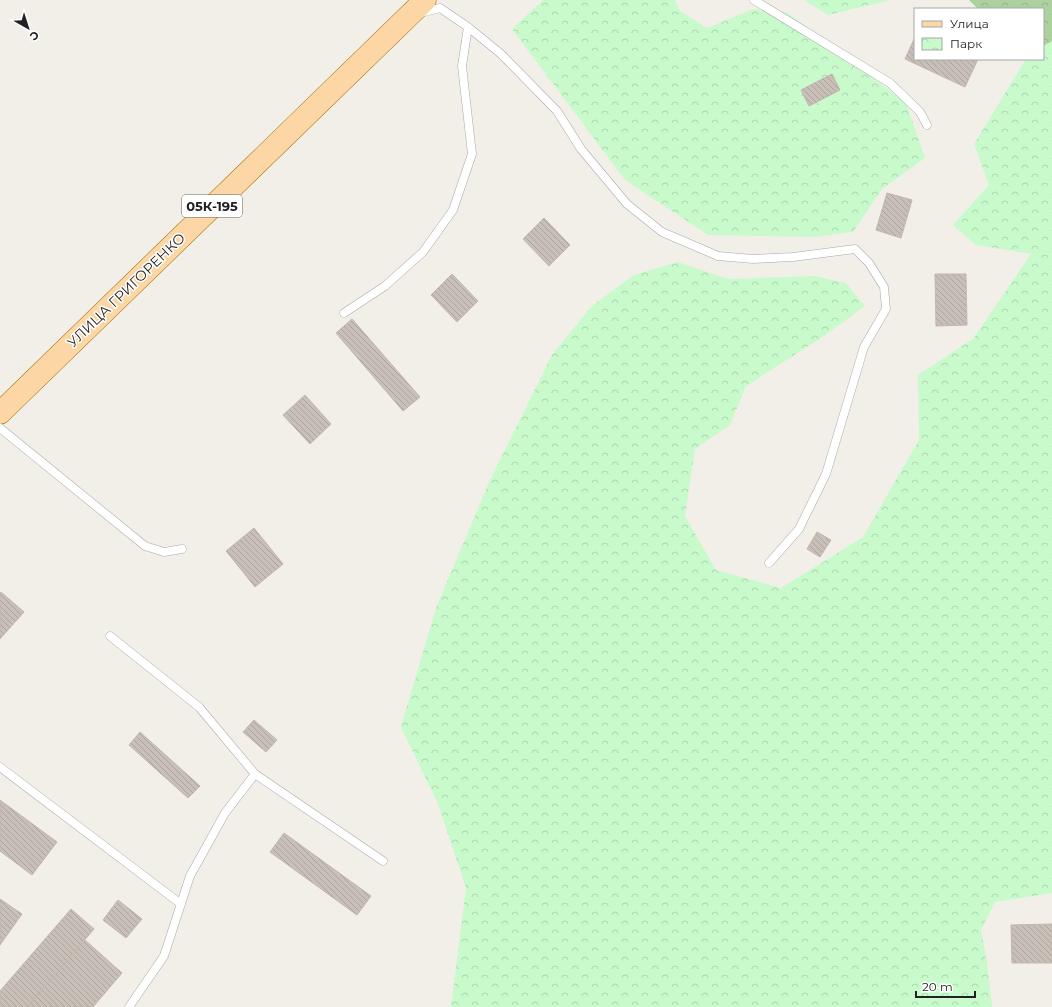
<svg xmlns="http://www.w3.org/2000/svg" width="1052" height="1007" viewBox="0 0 1052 1007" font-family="Montserrat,sans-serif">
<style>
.forest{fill:url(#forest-crowns)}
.park{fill:url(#park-crowns)}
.building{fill:url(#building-back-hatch);stroke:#c4b6ab}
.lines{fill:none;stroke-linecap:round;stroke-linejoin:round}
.lane-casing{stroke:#a9a9a9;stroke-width:9}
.primary-casing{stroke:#a06b00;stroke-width:23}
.lane{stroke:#fff;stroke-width:8}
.primary{stroke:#fcd6a4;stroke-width:22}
.labels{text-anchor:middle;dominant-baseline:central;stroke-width:3;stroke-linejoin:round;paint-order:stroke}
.shield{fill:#fff;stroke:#646464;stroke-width:1}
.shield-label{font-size:13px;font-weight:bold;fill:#222}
.street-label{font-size:14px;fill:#222;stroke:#fff}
</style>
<defs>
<pattern id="forest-crowns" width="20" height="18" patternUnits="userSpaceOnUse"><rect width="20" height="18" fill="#add19e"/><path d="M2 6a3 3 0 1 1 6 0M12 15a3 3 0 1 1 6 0" fill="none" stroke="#95b388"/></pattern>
<pattern id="park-crowns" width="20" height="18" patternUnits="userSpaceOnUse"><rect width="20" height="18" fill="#c8facc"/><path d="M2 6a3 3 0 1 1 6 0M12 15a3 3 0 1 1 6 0" fill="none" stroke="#acd6af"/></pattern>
<pattern id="building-back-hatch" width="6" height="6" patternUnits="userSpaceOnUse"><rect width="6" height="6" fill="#c7bfb8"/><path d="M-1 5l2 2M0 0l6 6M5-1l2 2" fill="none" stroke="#aba49e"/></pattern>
</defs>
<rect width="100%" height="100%" fill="#f2efe9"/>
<path class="forest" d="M969,0H1052V132L1043,59V9H978Z"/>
<path class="park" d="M543,0H675L680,11L707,28L753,9L788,13L906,103L925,158L882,189L853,232L815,237L708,235L625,180L512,29Z
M804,0H890L828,15Z
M1052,41V893L995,902L981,930L987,962L992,1007H451L466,888L438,804L401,727L436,608L490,480L552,355L592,306L634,275L678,262L728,279L815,276L846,283L865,306L821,338L746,386L730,425L695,449L685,516L716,570L781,588L863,537L919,440L918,375L973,339L1031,254L976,245L953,225L989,185L974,144L1026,59H1043V46Z"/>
<path class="building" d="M915,37V59H978L965,87L905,59Z
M832,74L840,90L809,106L801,90Z
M887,193L912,200L901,238L876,230Z
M544,218L570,245L549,266L523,239Z
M452,274L478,301L457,322L431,295Z
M935,274H966L967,325L936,326Z
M352,319L420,397L403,411L336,333Z
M305,395L331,424L310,444L283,415Z
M254,528L283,564L255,587L226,551Z
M817,532L831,540L820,557L807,549Z
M1,592L24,612L0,639V594Z
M254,720L277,740L266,752L243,732Z
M140,732L200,786L188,798L129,745Z
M0,800L57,842L32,875L0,851Z
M284,833L371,896L357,915L270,852Z
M0,899L22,914L0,945Z
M118,900L142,919L126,938L103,920Z
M71,909L94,929L27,1007H0V991Z
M1052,924V963H1012L1011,925Z
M85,940L122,973L93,1007H27Z"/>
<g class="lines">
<g class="lane-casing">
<path id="lane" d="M754,0L890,83L920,112L927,125
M420,13L440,8L468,27L501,54L557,111L581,149L627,204L662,232L718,256L753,259L793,257L855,249L869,263L884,287L886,309L864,347L826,474L799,529L769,563
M344,313L385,286L423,252L453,210L472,154L462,66L468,27
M0,428L145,546L164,552L182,549
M110,636L199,707L255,774
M0,767L181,904
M129,1007L164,956L190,876L225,813L255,774L383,861"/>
</g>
<g class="primary-casing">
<path id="primary" d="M0,413L425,0"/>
</g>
<use href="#lane" class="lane"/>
<use href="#primary" class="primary"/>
</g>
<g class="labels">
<rect class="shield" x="182" y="195" width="60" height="22" rx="3"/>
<g class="shield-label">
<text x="212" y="206">05К-195</text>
</g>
<g class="street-label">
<text transform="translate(126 290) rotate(-44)">УЛИЦА ГРИГОРЕНКО</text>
</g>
</g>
<rect x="914" y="8" width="130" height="52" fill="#ffffff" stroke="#a7a7a7"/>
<rect x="922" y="21" width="20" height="6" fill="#fcd6a4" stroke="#a7a7a7"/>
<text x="950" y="28" font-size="12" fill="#222222">Улица</text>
<rect x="922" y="38" width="20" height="12" fill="url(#park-crowns)" stroke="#a7a7a7"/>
<text x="950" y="48" font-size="12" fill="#222222">Парк</text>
<g transform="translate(28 28) rotate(141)" stroke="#ffffff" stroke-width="3" paint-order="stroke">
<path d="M0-3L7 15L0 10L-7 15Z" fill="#222222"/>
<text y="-6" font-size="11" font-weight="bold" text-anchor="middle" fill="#222222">С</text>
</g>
<path d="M916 991v6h59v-6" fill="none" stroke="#222222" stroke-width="2"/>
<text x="922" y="991" font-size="12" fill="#222222" stroke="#ffffff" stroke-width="3" paint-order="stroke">20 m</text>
</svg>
